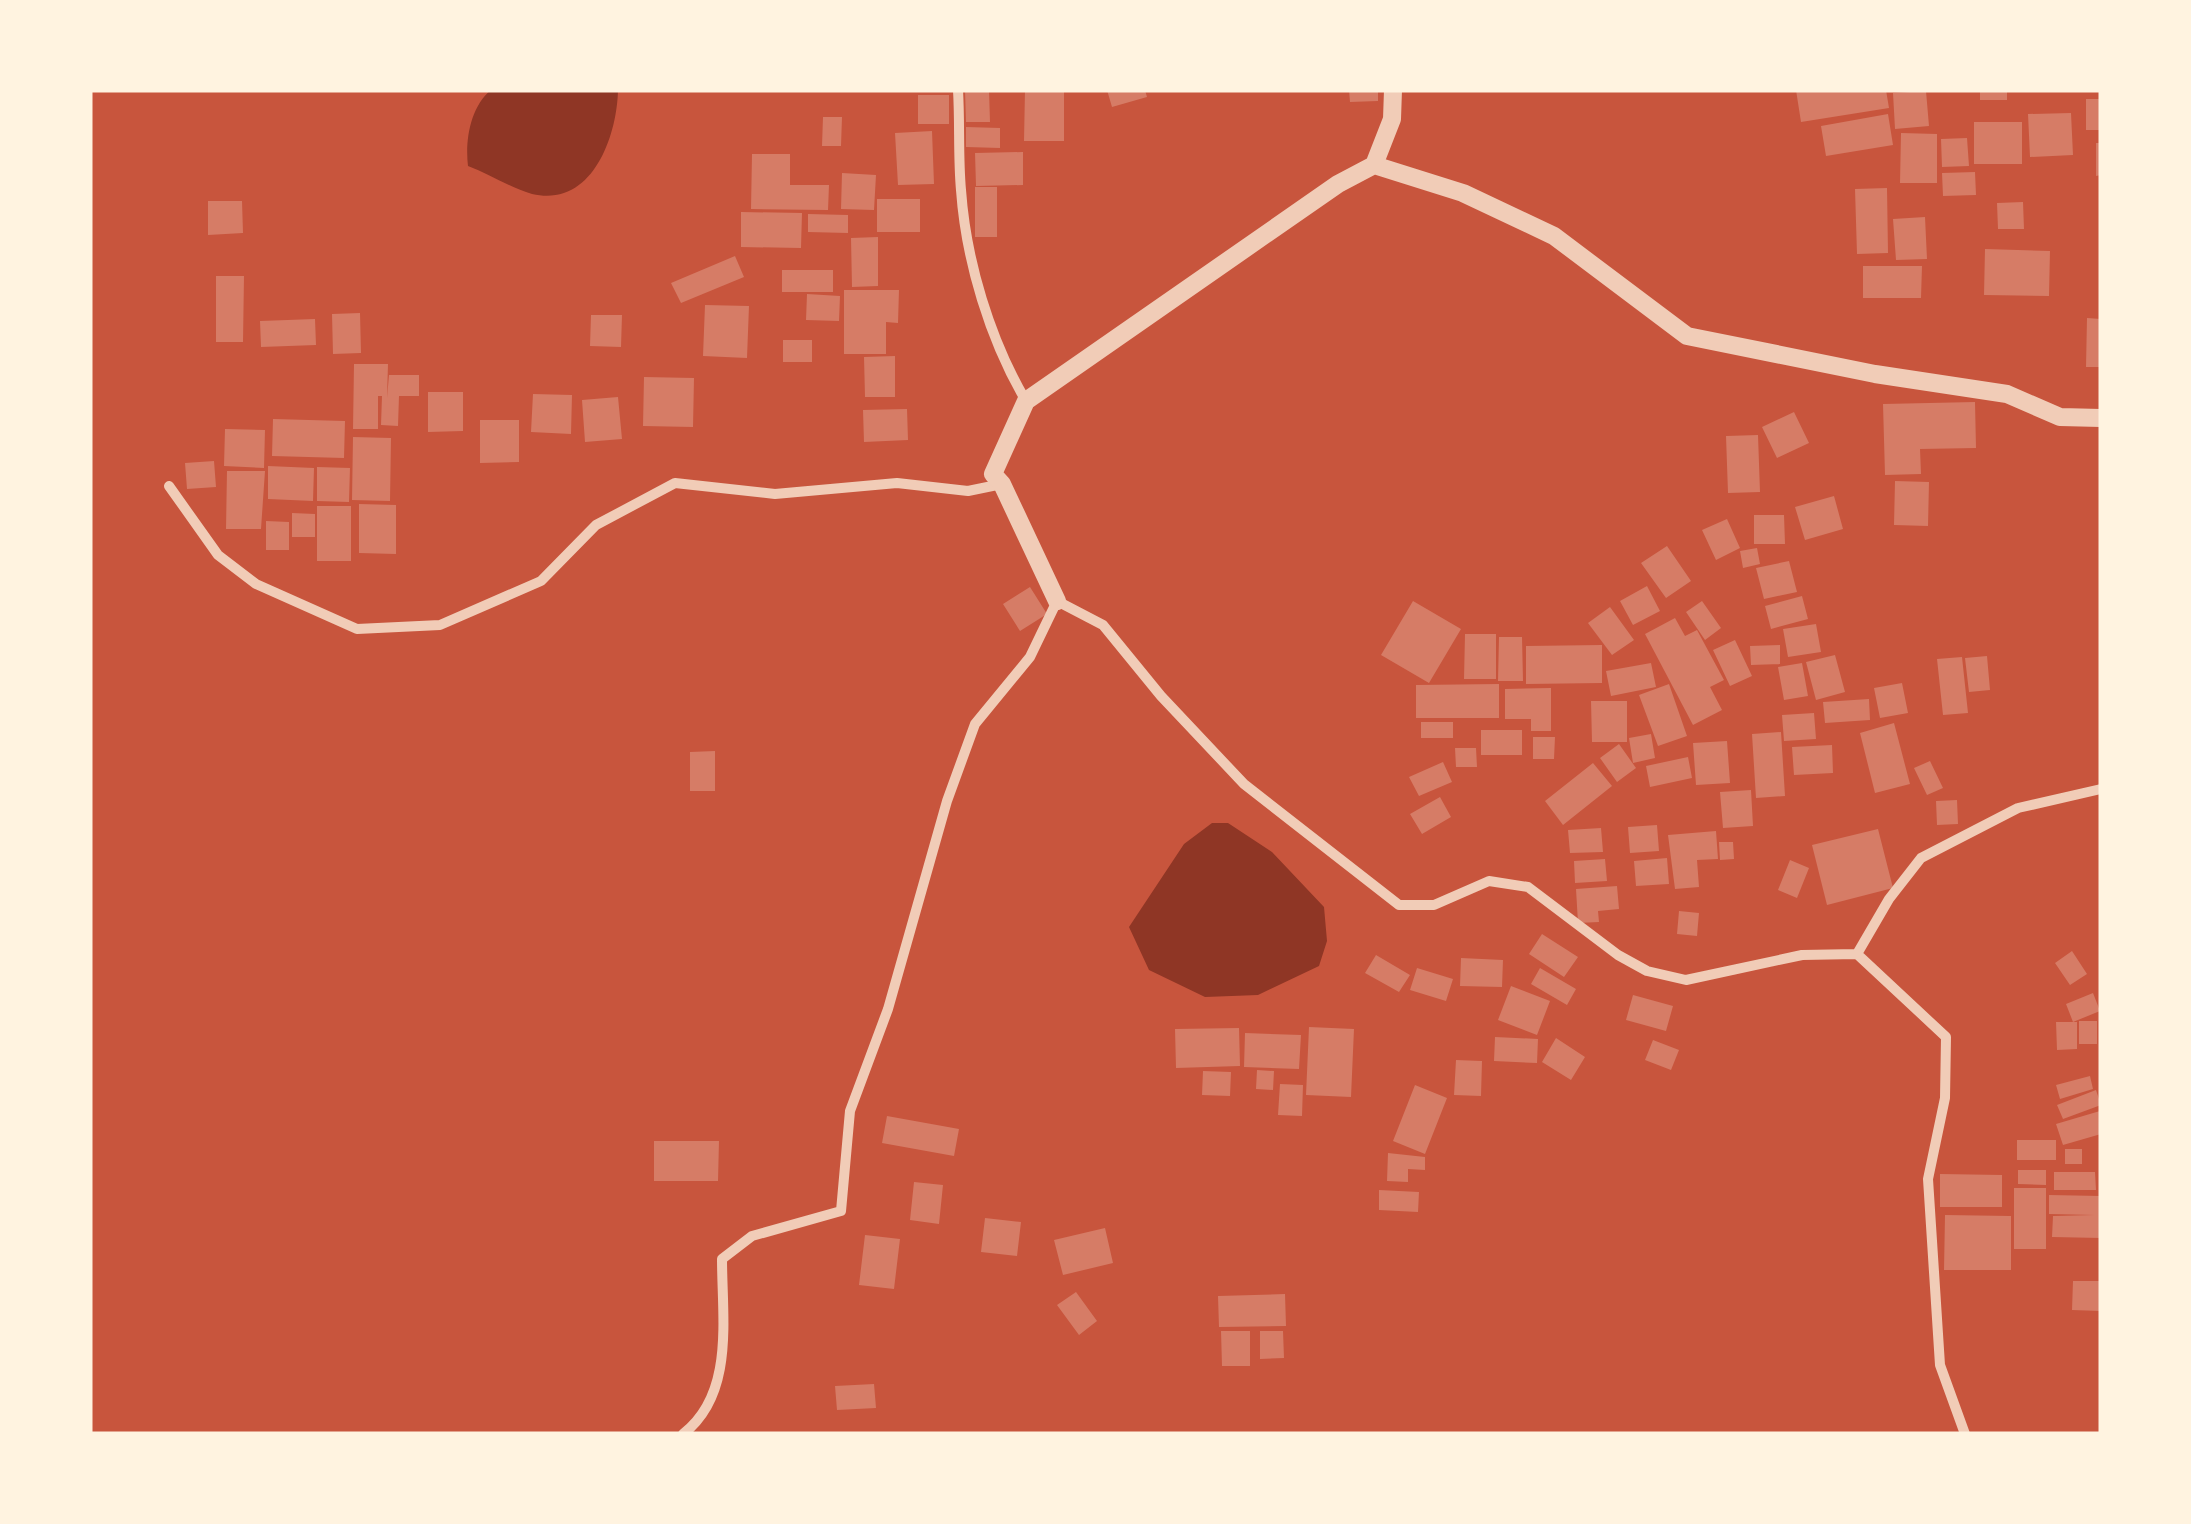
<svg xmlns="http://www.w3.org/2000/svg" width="2191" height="1524" viewBox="0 0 2191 1524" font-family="Poppins,sans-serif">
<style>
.water{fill:#8f3625}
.building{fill:#d67c66}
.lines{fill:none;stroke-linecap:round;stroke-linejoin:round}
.minor{stroke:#f1ccb7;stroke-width:10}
.tertiary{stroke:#f1ccb7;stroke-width:18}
</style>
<rect width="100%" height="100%" fill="#c8553d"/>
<path class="water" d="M491,90H618C617,137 592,208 532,194C511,188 489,174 468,166C465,141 470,107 491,90Z
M1212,823H1228L1272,852L1324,907L1327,941L1319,966L1258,995L1205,997L1149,970L1129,927L1184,844Z"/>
<path class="building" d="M965,90H989L990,122H966Z
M1025,90H1064V141H1024Z
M1107,90H1145L1147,97L1112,107Z
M1349,90H1378V101L1350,102Z
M1796,90H1886L1889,108L1801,122Z
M1980,90H2007V100H1980Z
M1926,91L1929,126L1895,129L1893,93Z
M918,95H949V124H918Z
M2086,99H2101V130H2086Z
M2071,113L2073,155L2030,157L2028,114Z
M1888,114L1893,145L1826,156L1821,126Z
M823,117H842L841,146H822Z
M1974,122H2022V164H1974Z
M966,127L1000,128V148L966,147Z
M932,131L934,184L898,185L895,133Z
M1901,133L1937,134V183H1900Z
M1967,138L1969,166L1942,167L1941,139Z
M2096,143H2101V175L2096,176Z
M1023,152V185L976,186L975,153Z
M752,154H790V185H829L828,210L751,209Z
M1975,172L1976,195L1943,196L1942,173Z
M842,173L876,175L874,210L841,209Z
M975,187H997V237H975Z
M1887,188L1888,253L1857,254L1855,189Z
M877,199H920V232H877Z
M208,201H242L243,233L208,235Z
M2023,202L2024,229H1998L1997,203Z
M741,212L802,213L801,248L741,247Z
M808,214L848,215V233L808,232Z
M1925,217L1927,259L1896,260L1893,219Z
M878,237V286L852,287L851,238Z
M1985,249L2050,251L2049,296L1984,295Z
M735,256L744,277L681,303L671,283Z
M1863,266H1922L1921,298H1863Z
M782,270H833V292H782Z
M216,276H244L243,342H216Z
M844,290H899L898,323L886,322V354H844Z
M807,294L840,296L839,321L806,320Z
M705,305L749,306L747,358L703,356Z
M360,313L361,353L333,354L332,314Z
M591,315H622L621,347L590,346Z
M2087,318L2101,319V367H2086Z
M315,319L316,345L261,347L260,321Z
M783,340H812V362H783Z
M895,356V397H865L864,357Z
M354,364H388L387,398L389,375H419V396H399L398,426L381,425L382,396H378V429H353Z
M644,377L694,378L693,427L643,426Z
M428,392H463V431L428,432Z
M533,394L572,395L571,434L531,432Z
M618,397L622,439L585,442L582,400Z
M1975,402L1976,448L1920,449L1921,474L1885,475L1883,404Z
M907,409L908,440L864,442L863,410Z
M1794,412L1809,443L1777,458L1762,427Z
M273,419L345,421L344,458L272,456Z
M480,420H519V462L480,463Z
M225,429L265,430L264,468L224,466Z
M1758,435L1760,492L1728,493L1726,436Z
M353,437L391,438L390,501L352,500Z
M214,461L216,487L187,489L185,463Z
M268,466L314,468L313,501L268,499Z
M317,467L350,468L349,502L317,501Z
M227,471H265L261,529H226Z
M1895,481L1929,482L1928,526L1894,525Z
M1834,496L1843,529L1805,540L1795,507Z
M359,504L396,505V554L359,553Z
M317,506H351V561H317Z
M292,513L315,514V537H292Z
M1754,515H1784L1785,544H1754Z
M1727,519L1740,548L1716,560L1702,530Z
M266,521L289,522V550H266Z
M1667,546L1691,581L1666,598L1641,563Z
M1757,548L1760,564L1743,568L1740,551Z
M1789,561L1797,592L1764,599L1756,568Z
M1647,586L1660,611L1633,625L1620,601Z
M1030,587L1047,614L1020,631L1003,604Z
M1802,596L1808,619L1771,629L1765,606Z
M1413,601L1461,629L1429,683L1381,655Z
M1702,601L1721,628L1705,640L1686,612Z
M1610,607L1634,640L1612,655L1588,623Z
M1675,618L1685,636L1697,630L1724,680L1710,687L1722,710L1693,725L1645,634Z
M1816,624L1821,652L1788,657L1783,629Z
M1465,634H1496V679H1464Z
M1499,637H1522L1523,681H1498Z
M1735,640L1752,676L1730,686L1713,650Z
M1602,645V683L1526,684V646Z
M1780,645V664L1751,665L1750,646Z
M1835,655L1845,692L1816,700L1806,662Z
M1987,656L1990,690L1969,692L1965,658Z
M1962,657L1968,713L1943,715L1937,659Z
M1651,663L1656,687L1611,696L1606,671Z
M1802,663L1808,696L1784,700L1778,667Z
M1902,683L1908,713L1880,718L1874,688Z
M1499,684V718H1416V685Z
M1669,684L1687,736L1658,746L1639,695Z
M1551,688V731H1531V719H1505V689Z
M1869,699L1870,720L1825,723L1823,702Z
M1591,701H1627V742H1592Z
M1814,713L1816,739L1784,741L1782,715Z
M1421,722H1453V738H1421Z
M1894,723L1910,784L1875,793L1860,733Z
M1481,730H1522V755H1481Z
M1781,732L1785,796L1756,798L1752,734Z
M1651,734L1655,758L1633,763L1629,738Z
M1533,737H1555L1554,759H1533Z
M1727,741L1730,783L1696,785L1693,743Z
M1619,744L1636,768L1617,782L1600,758Z
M1832,745L1833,773L1794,775L1792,747Z
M1455,748H1476L1477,767H1456Z
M715,751V791H690V752Z
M1688,757L1692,778L1650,787L1646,766Z
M1930,761L1943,788L1927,795L1914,768Z
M1443,762L1452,782L1419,796L1409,777Z
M1593,763L1612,786L1563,825L1545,801Z
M1751,790L1753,826L1723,828L1720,792Z
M1440,797L1451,817L1422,834L1410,814Z
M1957,800L1958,824L1937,825L1936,801Z
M1657,825L1659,851L1630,853L1628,827Z
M1601,828L1603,852L1570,853L1568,830Z
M1878,829L1893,888L1827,905L1812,845Z
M1716,831L1718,859L1697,860L1699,887L1675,889L1668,835Z
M1719,842H1733L1734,859L1720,860Z
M1667,858L1669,884L1636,886L1634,861Z
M1605,859L1607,881L1575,883L1574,861Z
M1790,860L1809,868L1797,898L1778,890Z
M1617,886L1619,909L1598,911L1599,922L1578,923L1576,889Z
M1679,911L1699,913L1697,936L1677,934Z
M1542,934L1578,957L1564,977L1529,954Z
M2072,951L2087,974L2070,985L2055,963Z
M1376,955L1410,975L1399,992L1365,973Z
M1461,958L1503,960L1502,987L1460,986Z
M1417,968L1453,979L1446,1001L1410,990Z
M1540,968L1576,989L1567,1005L1531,984Z
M1511,986L1550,1001L1537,1035L1498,1020Z
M2093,993L2100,1011L2073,1022L2066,1004Z
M1633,995L1673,1006L1666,1031L1626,1020Z
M2079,1021H2097V1044H2079Z
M2056,1022H2077V1049L2057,1050Z
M1309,1027L1354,1029L1351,1097L1306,1095Z
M1239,1028L1240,1066L1176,1068L1175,1029Z
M1245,1033L1301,1035L1299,1069L1244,1067Z
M1495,1037L1538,1039L1537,1063L1494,1061Z
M1556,1038L1585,1057L1571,1080L1542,1062Z
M1653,1040L1679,1050L1671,1070L1645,1060Z
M1456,1060L1482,1061L1481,1096L1454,1095Z
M1257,1070L1274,1071L1273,1090L1256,1089Z
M1203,1071L1231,1072L1230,1096L1202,1095Z
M2090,1076L2093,1089L2060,1099L2056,1085Z
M1280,1084L1303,1085L1302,1116L1278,1115Z
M1415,1085L1447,1098L1425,1154L1393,1141Z
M2096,1090L2101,1105L2063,1119L2057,1105Z
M2100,1111L2101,1134L2063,1145L2056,1124Z
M887,1116L959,1129L954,1156L882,1143Z
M2017,1140H2056V1160H2017Z
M654,1141H719L718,1181H654Z
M2065,1149H2082V1164H2065Z
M1388,1153L1425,1157V1170L1408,1169V1182L1387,1181Z
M2018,1170H2046V1185L2018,1184Z
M2054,1172H2095L2096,1190H2054Z
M1940,1174L2002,1175V1207H1940Z
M914,1182L943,1185L939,1224L910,1220Z
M2014,1188H2046V1249H2014Z
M1379,1190L1419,1192L1418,1212L1379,1210Z
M2049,1195L2101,1196V1238L2052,1237L2053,1216L2094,1215L2049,1214Z
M1945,1215L2011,1216V1270H1944Z
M985,1218L1021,1222L1017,1256L981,1252Z
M1105,1228L1113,1263L1063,1275L1054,1240Z
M865,1235L900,1239L894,1289L859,1285Z
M2073,1281H2101V1311L2072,1310Z
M1076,1292L1097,1321L1079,1335L1057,1305Z
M1285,1294L1286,1326L1219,1327L1218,1296Z
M1221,1331H1250V1366H1222Z
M1260,1331H1283L1284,1358L1260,1359Z
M874,1384L876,1408L837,1410L835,1386Z"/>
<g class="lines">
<path class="minor" d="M958,90C960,123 958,157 961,190C966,261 990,340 1026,401
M169,486L218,555L256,584L357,629L440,625L541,581L596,525L675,483L775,494L897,483L968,491L1002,484
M1857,954L1889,899L1921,858L2018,808L2101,789
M683,1434C735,1394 722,1318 722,1259L752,1236L841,1211L850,1111L888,1009L947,801L975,724L1030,657L1057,601L1103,625L1161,696L1244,784L1399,905H1434L1489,881L1528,887L1618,955L1647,971L1686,980L1802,955L1857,954L1946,1037L1945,1098L1928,1179L1940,1365L1965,1434"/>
<path class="tertiary" d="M1374,165L1463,193L1554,236L1687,336L1875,374L2007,394L2060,417L2101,418
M1057,601L1002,484L993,474L1026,401L1338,184L1374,165L1392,119L1393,90"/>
</g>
<rect width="2191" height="1524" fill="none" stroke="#fff3e0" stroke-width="185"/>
</svg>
